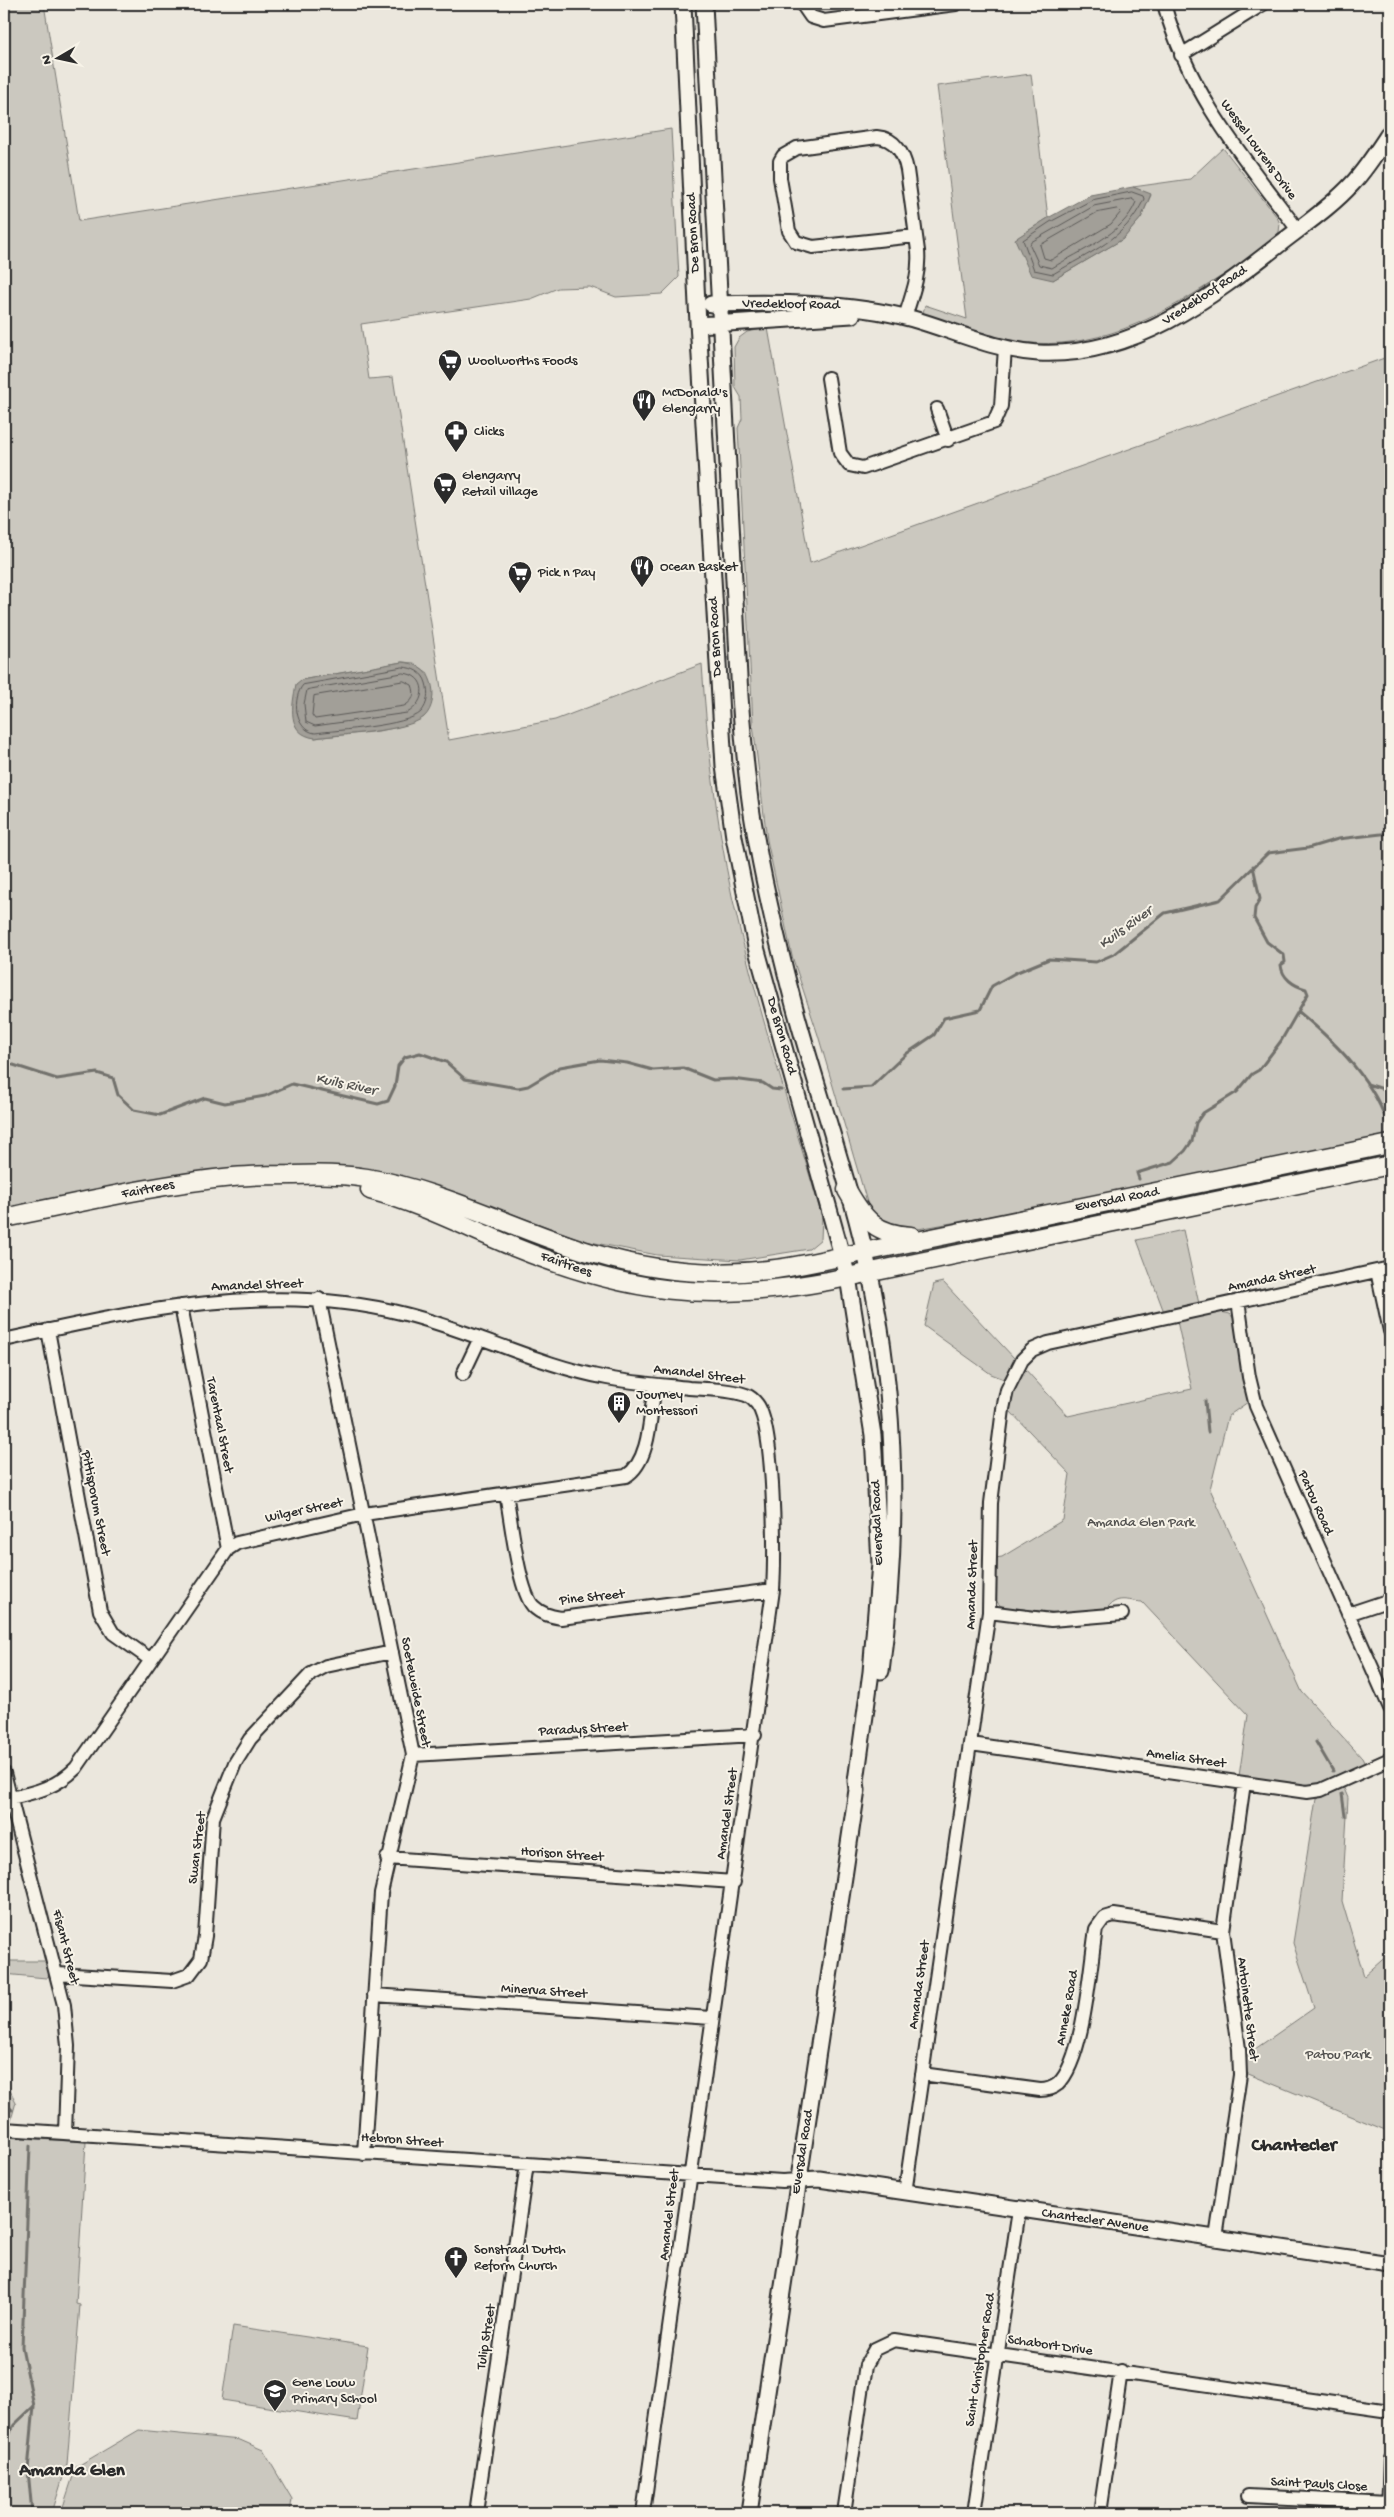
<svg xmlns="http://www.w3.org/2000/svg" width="1394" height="2517" viewBox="0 0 1394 2517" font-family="'Gochi Hand',sans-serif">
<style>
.green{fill:#cbc8bf;stroke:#7b7a75;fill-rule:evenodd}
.water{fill:#a29f98;stroke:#72716c}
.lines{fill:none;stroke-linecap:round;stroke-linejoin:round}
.shore{stroke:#5b5957;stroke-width:1}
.stream{stroke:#72716c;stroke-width:3}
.minor-casing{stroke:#2b2b2b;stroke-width:16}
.tertiary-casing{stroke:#2b2b2b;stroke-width:19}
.secondary-casing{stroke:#2b2b2b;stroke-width:21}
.minor{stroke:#f7f3e8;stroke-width:12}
.tertiary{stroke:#f7f3e8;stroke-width:15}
.secondary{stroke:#f7f3e8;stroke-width:18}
.labels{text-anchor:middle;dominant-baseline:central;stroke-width:4;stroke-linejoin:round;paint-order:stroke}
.street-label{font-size:14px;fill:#2b2b2b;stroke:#f7f3e8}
.poi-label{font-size:14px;fill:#2b2b2b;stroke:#f7f3e8;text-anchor:start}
.park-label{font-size:14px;fill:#535250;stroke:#f7f3e8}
.water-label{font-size:15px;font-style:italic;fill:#555451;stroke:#f7f3e8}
.district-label{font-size:19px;font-weight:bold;fill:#2b2b2b;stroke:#f7f3e8}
</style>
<rect width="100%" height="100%" fill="#ebe7dd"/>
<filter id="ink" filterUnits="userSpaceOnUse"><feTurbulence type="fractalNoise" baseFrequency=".02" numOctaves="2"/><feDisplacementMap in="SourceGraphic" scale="10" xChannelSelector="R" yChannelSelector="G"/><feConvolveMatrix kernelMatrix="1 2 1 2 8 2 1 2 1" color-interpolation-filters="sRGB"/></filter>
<g filter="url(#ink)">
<path class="green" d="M4,4H44L79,221L671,129L679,277L662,294L616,297L590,287L558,288L531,299L361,324L369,379L393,377L449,740L555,720L702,664C707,742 716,820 732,896C756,1005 791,1111 822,1217L821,1239L809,1249L740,1260L657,1255L585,1241L510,1213L346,1169L270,1166L221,1171L4,1210ZM402,662L414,663L428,673L424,717C392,734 351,733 315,738L301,680Z
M1031,74L1048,218L1016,239L1053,280L1123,239L1141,218L1151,195L1133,187L1190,179L1223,148L1277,217L1280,224L1279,232C1258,254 1228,272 1203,288C1146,325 1079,354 1010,340C981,335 952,323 923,313L925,305L967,319L937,86Z
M768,328L810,563L1390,356V1135L1053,1205L901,1232L886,1225L869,1209L818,1035L792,956L767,840L753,724L738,428L742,419L741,397L735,387L734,347L739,338L747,332Z
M1183,1230L1199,1304L1164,1312L1137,1240Z
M943,1282L1015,1359L1004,1379L991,1374L924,1326L934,1284Z
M1221,1312L1230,1314L1235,1320L1248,1402L1228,1416L1210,1489L1302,1692L1362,1758L1365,1764L1317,1785L1308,1786L1239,1776L1248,1715L1142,1602C1127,1601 1118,1595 1107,1608L1060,1613L1003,1607C988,1600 995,1572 995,1558L1002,1557L1063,1520L1070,1474L1009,1410L1011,1395L1024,1368L1068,1416L1192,1389L1177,1321Z
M1343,1786L1348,1798L1342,1901L1364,1976L1390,1953V2132L1246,2073L1245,2056L1314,2008L1293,1943L1316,1799Z
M4,1961H46L50,1975L46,1978L4,1974Z
M4,2079L16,2102L11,2120H4Z
M4,2137L86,2142L76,2304L80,2305L67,2464L52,2513H4Z
M233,2326L368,2346L357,2421L222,2400Z
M139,2430L240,2440L263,2450L292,2499L290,2513H61L76,2467Z"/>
<path class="water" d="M1133,187L1151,194L1141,218L1123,239L1053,280L1031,275L1015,239L1048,218L1090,195Z
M402,662C415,663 427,668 431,682C435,693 433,709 424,717C406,732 340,734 315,738C286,734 292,706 296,684L301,680Z"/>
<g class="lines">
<path class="shore" d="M1132,192L1143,196L1144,199C1125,240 1090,252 1053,274L1034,270L1023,240L1050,222L1092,200Z
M1132,199L1136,202C1123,235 1081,250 1052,268L1039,265L1030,245L1031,242L1094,206Z
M1118,209L1121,212L1111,224L1051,260L1044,258L1040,245L1096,213Z
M403,667C413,668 423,672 426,683C429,693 428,704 421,712C407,726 337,730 315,733C294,730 292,697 303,685Z
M403,673C428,675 427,702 407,713L315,726L306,722L304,704L307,690Z
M404,681L412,685C416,695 413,701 404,706L315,719L312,715L314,696Z"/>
<path class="stream" d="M1299,1012C1336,1043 1377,1083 1389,1130
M4,1062L57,1079L97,1073L113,1078L118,1095L134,1110L160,1115L205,1098L225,1103L265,1096L292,1084L378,1104L388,1101L395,1086L398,1066L405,1057L420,1053L446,1062L465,1079L518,1088L528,1086L560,1067L600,1060L627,1063L653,1070L683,1068L713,1080L733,1079L763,1083L772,1089L781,1090
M1367,1084L1390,1091
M843,1089L871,1087L906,1054L934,1035L944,1018L980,1010L992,986L1015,973L1049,959L1096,962L1114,954L1165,913L1220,900L1268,853L1308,848L1338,839L1390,833
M1139,1179L1137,1173L1173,1162L1185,1151L1192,1141L1196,1123L1203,1113L1237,1092L1252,1074L1259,1070L1281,1041L1308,994L1306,989C1294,986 1282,978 1281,965L1285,962L1284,955L1267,942L1254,918L1255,908L1260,899L1253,866
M1205,1401L1208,1432
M1316,1742L1333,1771
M1342,1794L1345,1816
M4,2103L12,2110
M30,2146L22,2347L34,2406L28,2470L32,2513
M4,2443L14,2425L34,2406"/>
<g class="minor-casing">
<path id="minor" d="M802,4L811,17L824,21L956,4
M1164,4C1189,94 1243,157 1298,230
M1181,55L1263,4
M905,317C912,295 920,275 918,251L907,170C904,154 895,138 877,137L797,148L783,156L780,161V178L789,231L796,242L813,247L915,236
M828,378L840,453L849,465L863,468L994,422L1001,406L1005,348
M937,409L948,440
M1377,1271L1390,1331
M319,1299L413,1755L381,1893L364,2154
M1238,1301L1249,1377L1256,1406L1390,1708
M181,1306L228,1549
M48,1330L100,1611L113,1633L151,1660
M4,1340C135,1311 272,1280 405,1314C474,1331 537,1365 607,1378C634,1383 661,1385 689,1388C707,1389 728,1389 746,1395C751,1397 754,1400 757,1404C775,1427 775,1557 773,1590L643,2513
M463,1374L480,1338
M506,1494C511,1518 518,1589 533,1606C541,1614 550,1616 561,1618L773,1590
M989,1612L1051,1620L1122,1614
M1348,1614L1390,1600
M971,1744L1307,1792L1321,1790L1390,1759
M413,1755L755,1735
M4,1773L64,2005L68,2046L65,2133
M11,1798C37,1792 57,1787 76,1768L228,1549L237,1543L364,1514L626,1476C651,1461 650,1412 655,1385
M387,1858L734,1882
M58,1974L172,1981L189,1975L201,1959L205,1936L213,1818L235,1763L250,1739L311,1674L326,1666L392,1652
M374,1995L711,2018
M922,2074L1040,2090C1047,2090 1053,2088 1058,2084C1084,2060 1090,1966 1096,1929L1104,1918L1114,1915L1223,1931
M4,2129L782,2181L799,2180
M905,2193L989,1612L991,1503L1003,1409L1007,1390L1022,1360L1032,1350L1048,1343L1390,1268
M1216,2238L1240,2075L1239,2049L1223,1931L1244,1783
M1248,2496L1388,2503
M476,2513L527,2164
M844,2513L866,2365L875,2349L894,2340L1390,2411
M974,2513L1019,2210
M1100,2513L1121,2371
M1388,2513L1390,2458"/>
</g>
<g class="tertiary-casing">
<path id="tertiary" d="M683,4L697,305L724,766L734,837L756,947L848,1277L873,1435L880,1563L871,1672L856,1781L857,1790L749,2513
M704,4L740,696C743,737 746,779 753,820C763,882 778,944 794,1005C820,1101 855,1196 874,1294C898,1419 898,1545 881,1671
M711,304C777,302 848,302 913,319C955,331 994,350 1038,353C1132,358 1211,298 1281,243C1304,225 1331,207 1352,184C1366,169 1378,150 1390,132
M698,325L852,315
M799,2180L819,2179L1390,2264"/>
</g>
<g class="secondary-casing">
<path id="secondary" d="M370,1190C420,1203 466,1227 514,1247C627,1293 708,1303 828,1281L1390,1165
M847,1190C864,1220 876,1234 911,1236
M4,1218C78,1203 158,1184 233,1177C253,1175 274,1175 294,1175C319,1174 342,1174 367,1178C445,1191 516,1230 592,1253C651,1271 715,1277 776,1269C798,1266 821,1261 844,1256L1390,1144"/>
</g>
<use href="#minor" class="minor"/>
<use href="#tertiary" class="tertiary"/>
<use href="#secondary" class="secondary"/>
</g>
</g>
<defs>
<g id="supermarket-pin" transform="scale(1.25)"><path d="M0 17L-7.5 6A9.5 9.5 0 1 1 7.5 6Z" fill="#2b2b2b" stroke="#f7f3e8"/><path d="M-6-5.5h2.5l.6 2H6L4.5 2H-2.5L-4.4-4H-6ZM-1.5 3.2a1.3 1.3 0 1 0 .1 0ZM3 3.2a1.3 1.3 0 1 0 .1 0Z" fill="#fff"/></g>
<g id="restaurant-pin" transform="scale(1.25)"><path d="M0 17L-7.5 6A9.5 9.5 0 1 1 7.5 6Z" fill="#2b2b2b" stroke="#f7f3e8"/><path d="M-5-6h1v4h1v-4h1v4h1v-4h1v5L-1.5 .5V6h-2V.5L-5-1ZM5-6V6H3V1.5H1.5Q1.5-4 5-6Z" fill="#fff"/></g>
<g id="pharmacy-pin" transform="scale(1.25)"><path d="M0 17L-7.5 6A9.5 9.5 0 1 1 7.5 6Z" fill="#2b2b2b" stroke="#f7f3e8"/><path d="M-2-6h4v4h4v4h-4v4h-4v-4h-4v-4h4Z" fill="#fff"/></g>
<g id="building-pin" transform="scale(1.25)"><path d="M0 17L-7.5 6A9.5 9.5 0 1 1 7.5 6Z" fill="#2b2b2b" stroke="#f7f3e8"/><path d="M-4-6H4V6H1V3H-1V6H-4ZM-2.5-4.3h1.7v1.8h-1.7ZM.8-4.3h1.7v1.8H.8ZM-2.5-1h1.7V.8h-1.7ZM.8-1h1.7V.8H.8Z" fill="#fff"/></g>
<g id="church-pin" transform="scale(1.25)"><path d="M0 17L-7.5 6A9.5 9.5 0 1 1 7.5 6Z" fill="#2b2b2b" stroke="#f7f3e8"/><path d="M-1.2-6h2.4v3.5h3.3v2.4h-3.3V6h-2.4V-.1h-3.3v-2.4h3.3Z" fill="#fff"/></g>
<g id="school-pin" transform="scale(1.25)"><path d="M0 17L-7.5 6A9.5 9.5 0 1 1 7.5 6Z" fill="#2b2b2b" stroke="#f7f3e8"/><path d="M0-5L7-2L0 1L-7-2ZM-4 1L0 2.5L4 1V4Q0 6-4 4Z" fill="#fff"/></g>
</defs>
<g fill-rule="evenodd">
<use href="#supermarket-pin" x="450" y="361"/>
<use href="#restaurant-pin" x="644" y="401"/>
<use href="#pharmacy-pin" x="456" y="432"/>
<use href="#supermarket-pin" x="445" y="484"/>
<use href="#restaurant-pin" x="642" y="567"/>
<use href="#supermarket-pin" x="520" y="573"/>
<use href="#building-pin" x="619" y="1403"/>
<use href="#church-pin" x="456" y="2258"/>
<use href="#school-pin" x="275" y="2391"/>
</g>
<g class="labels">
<g class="street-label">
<text transform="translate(1258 150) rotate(54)">Wessel Lourens Drive</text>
<text transform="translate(694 233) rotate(-93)">De Bron Road</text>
<text transform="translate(1205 296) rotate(-33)">Vredekloof Road</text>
<text transform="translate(791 305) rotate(1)">Vredekloof Road</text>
<text transform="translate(716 637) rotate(-93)">De Bron Road</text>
<text transform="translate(781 1036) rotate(74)">De Bron Road</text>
<text transform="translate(148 1190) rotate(-11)">Fairtrees</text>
<text transform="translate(1117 1200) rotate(-11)">Eversdal Road</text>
<text transform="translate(566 1265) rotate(19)">Fairtrees</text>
<text transform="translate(1272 1279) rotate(-12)">Amanda Street</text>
<text transform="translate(257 1286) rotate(-2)">Amandel Street</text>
<text transform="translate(699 1375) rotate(7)">Amandel Street</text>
<text transform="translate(219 1425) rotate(79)">Tarentaal Street</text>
<text transform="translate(95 1503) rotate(79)">Pittisporum Street</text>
<text transform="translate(1315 1503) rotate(66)">Patou Road</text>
<text transform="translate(304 1511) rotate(-12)">Wilger Street</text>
<text transform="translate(878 1523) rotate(-92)">Eversdal Road</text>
<text transform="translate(973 1585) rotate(-88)">Amanda Street</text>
<text transform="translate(592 1598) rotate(-6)">Pine Street</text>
<text transform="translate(415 1692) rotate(79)">Soeteweide Street</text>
<text transform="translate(583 1730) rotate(-3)">Paradys Street</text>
<text transform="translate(1186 1759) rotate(8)">Amelia Street</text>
<text transform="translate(728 1814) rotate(-82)">Amandel Street</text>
<text transform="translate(198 1848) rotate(-83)">Swan Street</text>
<text transform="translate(562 1855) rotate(4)">Horison Street</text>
<text transform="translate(65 1947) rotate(76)">Fisant Street</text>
<text transform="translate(920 1985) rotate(-82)">Amanda Street</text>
<text transform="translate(544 1992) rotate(4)">Minerva Street</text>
<text transform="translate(1068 2008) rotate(-80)">Anneke Road</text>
<text transform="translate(1247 2009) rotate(83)">Antoinette Street</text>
<text transform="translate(402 2141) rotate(4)">Hebron Street</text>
<text transform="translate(803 2152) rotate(-81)">Eversdal Road</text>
<text transform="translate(670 2215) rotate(-83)">Amandel Street</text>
<text transform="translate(1095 2221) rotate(8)">Chantecler Avenue</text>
<text transform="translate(487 2337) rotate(-81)">Tulip Street</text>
<text transform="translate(1050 2346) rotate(8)">Schabort Drive</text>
<text transform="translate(981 2360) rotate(-81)">Saint Christopher Road</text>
<text transform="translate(1319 2485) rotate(3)">Saint Pauls Close</text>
</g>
<g class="poi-label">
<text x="468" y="361">Woolworths Foods</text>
<text x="662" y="393">McDonald's<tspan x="662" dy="16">Glengarry</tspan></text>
<text x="474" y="432">Clicks</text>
<text x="462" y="476">Glengarry<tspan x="462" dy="16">Retail village</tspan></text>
<text x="660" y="567">Ocean Basket</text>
<text x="538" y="573">Pick n Pay</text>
<text x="636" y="1395">Journey<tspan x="636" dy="16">Montessori</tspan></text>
<text x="474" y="2250">Sonstraal Dutch<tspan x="474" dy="16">Reform Church</tspan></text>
<text x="292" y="2383">Gene Louw<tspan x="292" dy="16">Primary School</tspan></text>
</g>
<g class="park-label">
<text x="1141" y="1523">Amanda Glen Park</text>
<text x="1338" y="2055">Patou Park</text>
</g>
<g class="water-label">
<text transform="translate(1126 928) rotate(-36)">Kuils River</text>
<text transform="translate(346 1085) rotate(12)">Kuils River</text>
</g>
<g class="district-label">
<text x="1294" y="2146">Chantecler</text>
<text x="72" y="2471">Amanda Glen</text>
</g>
</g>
<rect width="1394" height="2517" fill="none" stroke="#f7f3e8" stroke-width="20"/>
<rect x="10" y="10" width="1374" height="2497" fill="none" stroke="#2b2b2b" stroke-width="2" filter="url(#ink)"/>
<g transform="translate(58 58) rotate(261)" stroke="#f7f3e8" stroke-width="4" paint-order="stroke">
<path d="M0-4L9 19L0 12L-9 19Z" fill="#2b2b2b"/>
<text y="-8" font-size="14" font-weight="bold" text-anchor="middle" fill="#2b2b2b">N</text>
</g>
</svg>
